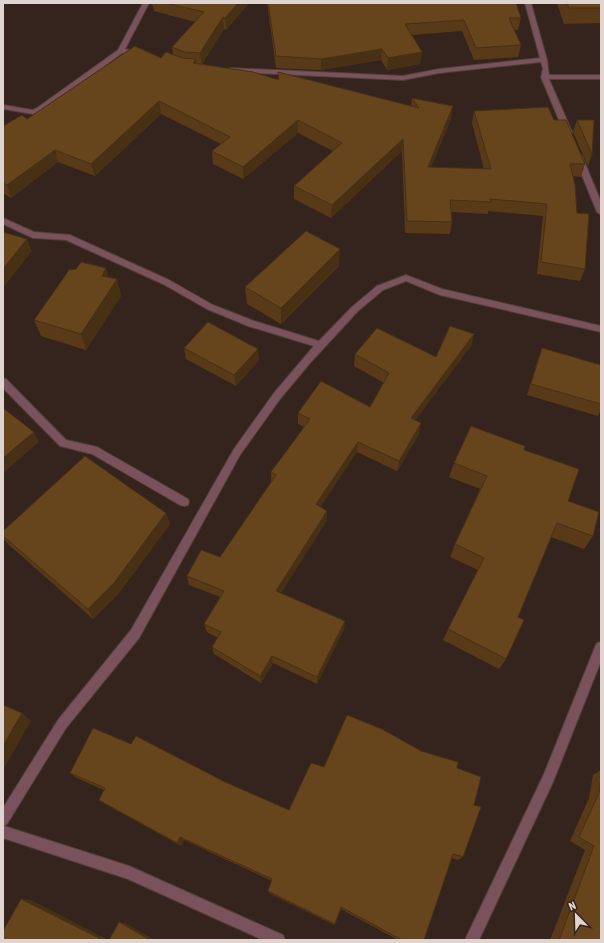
<svg xmlns="http://www.w3.org/2000/svg" width="604" height="943" viewBox="0 0 604 943" font-family="'Asap Condensed',sans-serif">
<style>
.lines{fill:none;stroke-linecap:round;stroke-linejoin:round}
.minor-casing{stroke:#503f3a;stroke-width:2}
.minor{fill:#79525b;fill-rule:evenodd}
.wall{fill:#583a18}
.shaded-wall{fill:#473014}
.building{fill:#66441c;stroke:#473014}
</style>
<rect width="100%" height="100%" fill="#35231e"/>
<g class="lines">
<g class="minor-casing">
<path id="minor" d="M143,3H149L125,49L142,52V54L122,53L43,112L33,114L3,109V105L33,110L37,108L118,50Z
M525,3H531L547,60L549,75H601V79H549L572,132L571,134H568L564,132L541,77L543,69L541,62L439,73L403,80L230,72L227,70L230,68L403,76L439,69L540,58Z
M575,154H578L582,156L601,202V215L597,212L574,156Z
M3,218L34,232L70,235L169,280L213,305L254,321L319,341L352,307L377,286L406,275L442,289L601,326V332L440,295L406,281L383,290L358,311L310,363L280,399L240,455L139,638L66,728L7,824L4,826L129,866L283,935L285,940H263L128,879L3,838V808L58,720L131,630L234,449L274,393L314,346L248,326L207,309L163,284L66,240L33,238L3,224Z
M3,378L6,379L66,440L97,447L188,499L189,502L188,505L184,506L180,505L92,454L60,446L3,388Z
M601,642V661L553,782L479,940H465L544,774L595,647L597,643Z"/>
</g>
<use href="#minor" class="minor"/>
</g>
<path class="wall" d="M152,3H249L226,30L224,29L202,64L278,80V72L411,106L412,98L451,119L431,167L484,169L472,123L474,111L554,120L585,164L581,177L573,176L577,213L585,269L580,281L537,274L543,216L488,211V214L451,212L452,222L450,234L405,233L402,151L331,218L294,199V186L333,151L298,133L243,179L213,164L212,151L221,144L161,114L95,176L58,162L11,198L3,193V126L27,119L161,58L173,54L172,47L195,22L154,11Z
M267,3H516L521,18L518,30H514L521,45L518,57L474,60L462,31L412,35L422,52L420,64L387,70L381,60L321,70L276,68Z
M557,3H601V23L564,24Z
M577,120L592,154L588,166L573,132Z
M339,266L281,324L247,304L245,287Z
M109,277L117,279L121,296L86,350L41,336L34,320Z
M474,334L471,346L415,420L419,434L397,471L357,452L320,506L327,511V520L281,593L344,629L317,684L273,663L261,683L214,654L212,647L218,638L207,632L204,624L220,597L189,585L187,576L220,557L271,482V472L304,427L298,424V413L370,407L384,383L354,366L355,354L436,357Z
M184,348L259,360L236,386L186,359Z
M542,348L601,365V409L598,416L527,395L538,359Z
M524,450L568,501L593,536L584,549L551,537L518,617L506,659L499,669L443,640L478,570L450,557L455,544L480,489L449,477L454,463Z
M166,513L170,524L119,593L93,619L8,544L3,538V531Z
M131,744L225,782L289,810L324,767L421,751L457,768L463,857L458,860L452,858L424,940H398L341,909L335,924L334,925L269,893L268,891L272,881L184,840L181,846L105,804L99,800L104,790L77,778L70,773Z
M601,770V940H550L585,850L570,841L589,798L593,775Z"/>
<path class="shaded-wall" d="M238,3H249L226,30L225,18Z
M223,17L224,29L202,64L200,53Z
M382,49L381,60L321,70V59Z
M422,52L420,64L387,70L388,58Z
M196,59L197,71L193,63Z
M159,101L161,114L95,176L91,164Z
M453,106L451,119L426,179L428,167Z
M298,120V133L243,179V167Z
M403,139L402,151L331,218L332,205Z
M55,150L58,162L11,198L7,185Z
M27,239L32,251L3,288V269Z
M340,249L339,266L281,324V308Z
M106,268L111,285L102,276Z
M117,279L121,296L86,350L81,334Z
M474,334L471,346L408,430L411,418Z
M258,349L259,360L236,386L234,375Z
M421,423L419,434L397,471L399,461Z
M34,432L39,442L3,473V458Z
M358,442L357,452L316,514V504Z
M327,511V520L277,599L276,591Z
M166,513L170,524L119,593L93,619L88,609Z
M345,621L344,629L317,684V677Z
M272,656L273,663L261,683L260,676Z
M22,713L31,721L3,770V746Z
M180,837L184,840L181,846L177,843Z
M21,899L31,900L109,940H103Z
M119,922L125,923L155,940H150Z"/>
<path class="building" d="M166,3H238L225,18L223,17L200,53L184,52L172,47L204,12Z
M268,3H516L521,18H509L521,45L476,48L464,20L405,24L422,52L388,58L382,49L321,59L276,56Z
M567,3H601V8H569Z
M135,46L161,58L166,52L182,58L196,59L193,63L253,72L279,80L278,72L419,108L412,98L453,106L428,167L491,169L474,111L548,107L554,120H566L585,164H570L575,185L577,213L589,214L585,269L541,262L547,204L490,199L491,202L450,200L452,222L407,221L403,139L332,205L294,186L342,143L298,120L243,167L212,151L230,137L159,101L91,164L55,150L7,185L3,183V126L22,115L27,119Z
M577,120H594L592,154Z
M306,231L340,249L281,308L245,287Z
M3,232L27,239L3,269Z
M81,262L106,268L102,276L117,279L81,334L34,320L69,270L76,269Z
M208,322L258,349L234,375L184,348Z
M450,326L474,334L411,418L421,423L399,461L358,442L316,504L327,511L276,591L345,621L317,677L272,656L260,676L212,647L221,632L204,624L224,591L187,576L201,550L220,557L276,475L271,472L310,419L298,413L321,381L370,407L389,373L355,354L377,328L436,357Z
M542,348L601,365V404L531,384Z
M3,408L34,432L3,458Z
M471,426L525,446L524,450L579,469L568,501L599,512L593,536L557,523L518,617L524,620L506,659L448,629L484,558L455,544L487,476L454,463Z
M85,456L166,513L114,583L88,609L3,536V531Z
M3,705L22,713L3,746Z
M347,715L382,729L421,751L458,762L457,768L481,777L474,805L481,807L463,857L453,854L424,940H402L341,907L335,924L268,891L272,879L180,837L177,843L99,800L105,788L70,773L93,728L131,744L136,736L225,782L289,810L311,763L324,767Z
M601,778V940H559L594,846L579,837L599,793Z
M21,899L103,940H3V931Z
M119,922L150,940H109Z"/>
<rect width="604" height="943" fill="none" stroke="#e0d4d0" stroke-width="8"/>
<g transform="translate(576 915) rotate(337)" stroke="#35231e" stroke-width="3" paint-order="stroke">
<path d="M0-3L7 15L0 10L-7 15Z" fill="#e0d4d0"/>
<text y="-6" font-size="11" font-weight="bold" text-anchor="middle" fill="#e0d4d0">N</text>
</g>
</svg>
